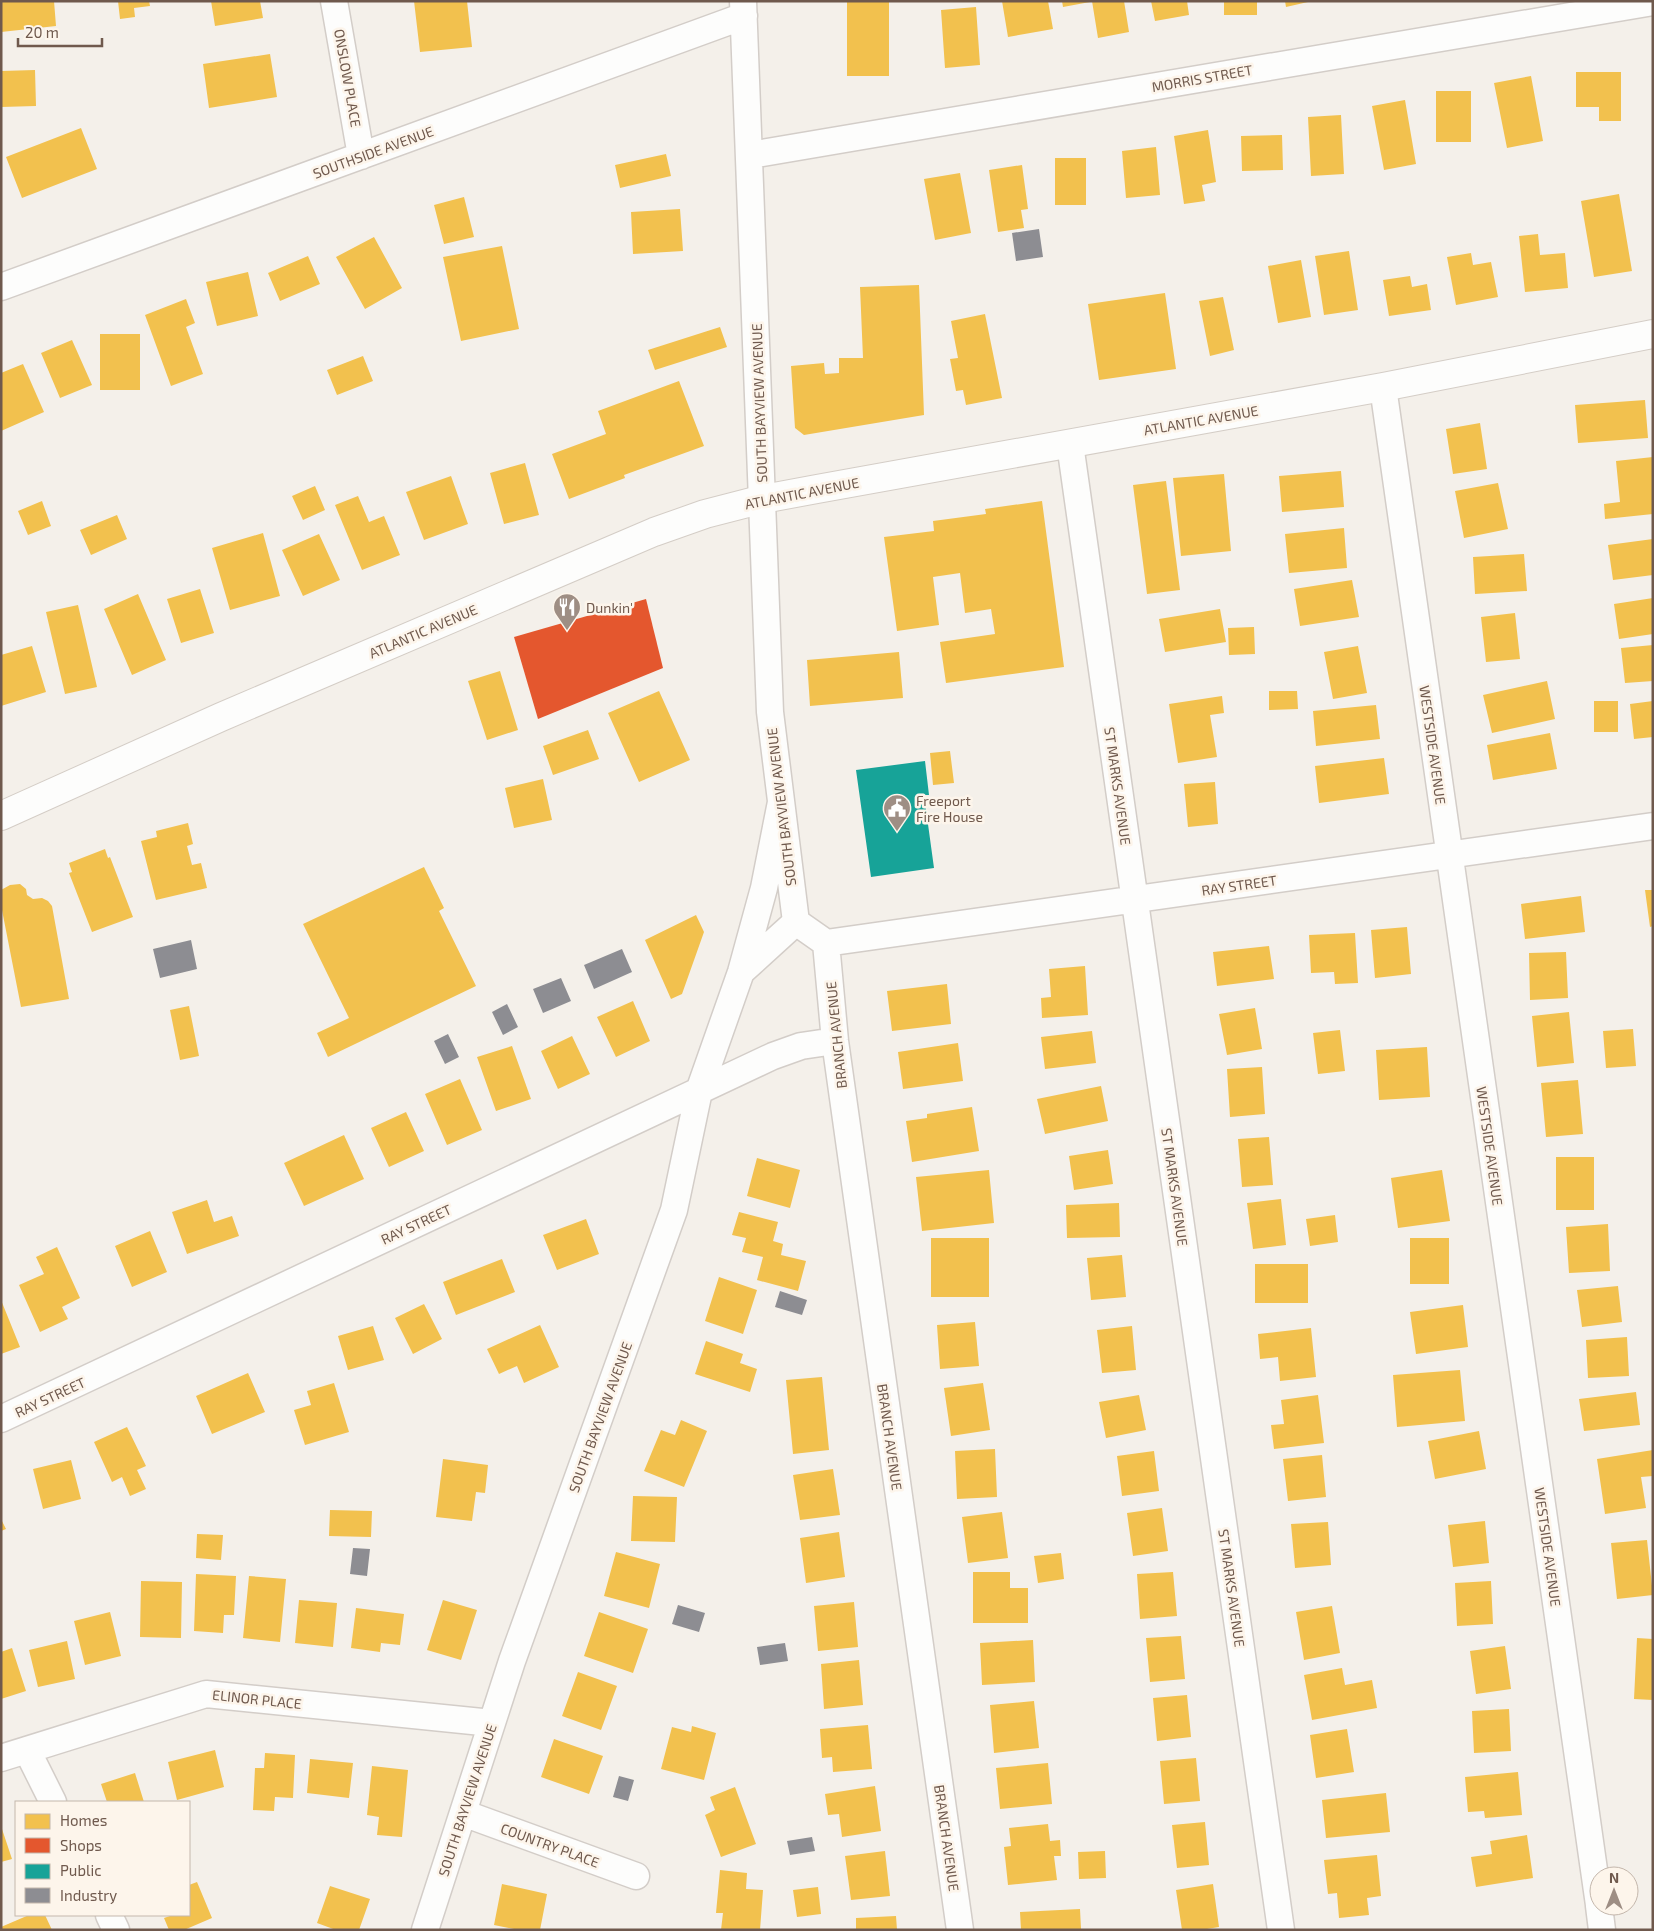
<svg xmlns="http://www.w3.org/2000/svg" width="1654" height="1931" viewBox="0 0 1654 1931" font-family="'Exo 2',sans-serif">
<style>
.homes{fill:#f2c14e}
.shops{fill:#e4572e}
.public{fill:#17a398}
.industry{fill:#8d8d92}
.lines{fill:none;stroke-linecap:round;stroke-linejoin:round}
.street-casing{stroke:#d3cdc8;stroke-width:29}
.secondary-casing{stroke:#d4cdc6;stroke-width:30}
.street{stroke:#fdfdfc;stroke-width:26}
.secondary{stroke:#fdfdfc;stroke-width:28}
.labels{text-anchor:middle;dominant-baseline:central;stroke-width:5;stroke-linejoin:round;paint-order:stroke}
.street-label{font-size:14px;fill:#6f594d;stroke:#fdf5eb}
.poi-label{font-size:14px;fill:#6f594d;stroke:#fdf5eb;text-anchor:start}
</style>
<rect width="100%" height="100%" fill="#f4f0ea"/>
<path class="homes" d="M1,1H54L56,26L1,32Z
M118,1H149L150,6L134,8L135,17L120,19Z
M211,1H260L263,18L215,26Z
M414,1H467L472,47L420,52Z
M847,1H889V76H847Z
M1002,1H1048L1053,29L1008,37Z
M1062,1H1090V2L1063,7Z
M1092,1H1124L1129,32L1098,38Z
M1151,1H1187L1189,15L1155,21Z
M1224,1H1257V15H1224Z
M1285,1H1308V2L1286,7Z
M976,7L980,65L945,68L941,10Z
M270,54L277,97L209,108L203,64Z
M35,70L36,106L1,107V71Z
M1576,72H1621V121H1599V107H1576Z
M1531,76L1543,141L1507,148L1494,83Z
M1436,91H1471V142H1436Z
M1405,100L1416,164L1384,170L1372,106Z
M1341,115L1344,174L1311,176L1308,117Z
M81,128L97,169L22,198L6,157Z
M1208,130L1216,182L1202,185L1205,201L1184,204L1174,136Z
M1282,135L1283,170L1242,171L1241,136Z
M1156,147L1160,195L1126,198L1122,151Z
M666,154L671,176L620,188L615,165Z
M1055,158H1086V205H1055Z
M1022,165L1028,209L1021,210L1024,228L998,232L989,170Z
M960,173L971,233L935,240L924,179Z
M1619,194L1632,271L1594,277L1581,201Z
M464,197L474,237L444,244L434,205Z
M680,209L683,251L633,254L631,212Z
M1538,234L1540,255L1565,253L1568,288L1525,292L1519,236Z
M374,237L402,288L365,309L336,257Z
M502,246L519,329L461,341L443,257Z
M1349,251L1358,310L1324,315L1315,256Z
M1471,253L1473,265L1491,262L1498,297L1456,305L1447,257Z
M308,256L320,284L280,301L268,273Z
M1301,260L1311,317L1278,323L1268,266Z
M248,272L258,316L217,326L206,282Z
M1410,276L1412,287L1427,284L1431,310L1389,316L1383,280Z
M919,285L924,415L804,435L795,428L791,366L824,363L825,374L839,373V358H863L860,287Z
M1165,293L1176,369L1099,380L1088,304Z
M1223,297L1234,350L1210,356L1199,301Z
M186,299L195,323L186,327L203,374L171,386L145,315Z
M985,314L1002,398L966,405L963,390L956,391L950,359L958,358L951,321Z
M720,327L727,347L655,370L648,350Z
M100,334H140V390H100Z
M72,340L92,385L60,398L41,353Z
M363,356L373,381L337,395L327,370Z
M23,364L44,412L1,431V373Z
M679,381L704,446L624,475L625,478L569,499L552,454L606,434L598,411Z
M1645,400L1648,438L1578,443L1575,405Z
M1480,423L1487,469L1453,474L1446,429Z
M1653,457V514L1605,519L1604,504L1620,502L1616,461Z
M525,463L539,515L504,524L490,473Z
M1341,471L1344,507L1282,512L1279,476Z
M1224,474L1231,551L1181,556L1173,478Z
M451,476L468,524L424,540L406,492Z
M1166,481L1180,590L1147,594L1133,485Z
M1498,483L1508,529L1464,538L1455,491Z
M315,486L325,510L303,520L292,496Z
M358,496L369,522L384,516L400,555L362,570L335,505Z
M42,501L51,526L28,535L18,511Z
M1042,501L1064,667L946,683L940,642L995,634L991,609L965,613L960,573L933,577L939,625L897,631L884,537L934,531L933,521L986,514L985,509Z
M117,515L127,539L91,555L80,530Z
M1344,528L1347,568L1289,573L1285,534Z
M263,533L280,596L230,610L212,548Z
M319,534L340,580L303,596L282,550Z
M1653,539V575L1613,580L1608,545Z
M1524,554L1527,591L1475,594L1473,557Z
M1352,580L1359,617L1300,626L1294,589Z
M200,589L214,633L181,643L167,599Z
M138,594L166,660L132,675L104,609Z
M1653,598V634L1619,639L1614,604Z
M78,605L97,687L65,694L46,612Z
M1220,609L1226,642L1165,652L1159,619Z
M1515,613L1520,659L1486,662L1481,617Z
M1254,627L1255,654L1229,655L1228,628Z
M1653,645V681L1625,683L1621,648Z
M32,646L46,692L1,706V655Z
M1358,646L1367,693L1333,699L1324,652Z
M899,652L903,698L810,706L807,660Z
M500,671L518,730L487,740L468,681Z
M1547,681L1555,719L1492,733L1483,695Z
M659,691L690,760L639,782L608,713Z
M1269,691H1297L1298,709L1269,710Z
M1222,696L1224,713L1210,715L1217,757L1178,763L1169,704Z
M1594,701H1618V732H1594Z
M1653,701V737L1634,739L1630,704Z
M1376,705L1380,739L1316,746L1313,711Z
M588,730L599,759L553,775L543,746Z
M1550,733L1557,769L1493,780L1487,745Z
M950,751L954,783L933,785L930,753Z
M1384,758L1389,794L1319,803L1315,766Z
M543,779L552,820L514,828L505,788Z
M1215,782L1218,824L1188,827L1184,784Z
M188,823L193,844L187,846L192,865L201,863L207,888L156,900L141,841L157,837L156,831Z
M105,849L108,858L110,857L133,917L92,932L69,873L72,872L69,863Z
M424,867L444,908L439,911L476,986L328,1057L317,1033L349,1018L303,924Z
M20,884L26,889L27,895L33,899L42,898L48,901L52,906L69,999L21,1007L1,905V890L10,885Z
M1645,890H1653V926L1650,927Z
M1581,896L1585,932L1525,939L1521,904Z
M696,915L704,932L682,994L671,999L645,940Z
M1407,927L1411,974L1375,978L1371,930Z
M1355,933L1358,983L1335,984L1334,972L1311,973L1309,935Z
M1269,946L1274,979L1217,986L1213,952Z
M1566,952L1568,998L1530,1000L1529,953Z
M1085,966L1088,1015L1042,1018L1041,998L1051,997L1049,969Z
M947,984L951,1024L892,1031L887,991Z
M633,1001L650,1041L616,1057L597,1017Z
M189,1006L199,1056L180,1060L170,1010Z
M1255,1008L1262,1049L1227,1055L1219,1014Z
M1569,1012L1574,1063L1537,1067L1532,1016Z
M1633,1029L1636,1066L1606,1068L1603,1031Z
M1340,1030L1345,1071L1318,1074L1313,1033Z
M1092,1031L1096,1063L1045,1069L1041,1037Z
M572,1036L590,1074L558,1089L541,1051Z
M958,1043L963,1081L903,1089L898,1052Z
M512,1046L531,1099L496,1111L477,1057Z
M1427,1047L1430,1097L1379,1100L1376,1050Z
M1262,1067L1265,1114L1230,1117L1227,1069Z
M460,1079L482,1130L447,1145L425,1094Z
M1578,1080L1583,1134L1546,1137L1541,1083Z
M1101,1086L1108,1121L1045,1134L1037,1099Z
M972,1107L979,1151L912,1162L906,1121L927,1118V1114Z
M406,1112L424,1151L389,1167L371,1128Z
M344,1135L364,1179L304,1206L284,1163Z
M1269,1137L1273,1185L1242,1187L1238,1139Z
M1108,1150L1113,1184L1074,1190L1069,1156Z
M1556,1157H1594V1210H1556Z
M757,1158L800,1170L790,1208L747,1196Z
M989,1170L994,1223L922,1231L916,1177Z
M1442,1170L1450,1221L1398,1228L1391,1178Z
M1281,1199L1286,1245L1253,1249L1247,1203Z
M207,1200L214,1222L232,1216L239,1236L187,1254L172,1212Z
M1119,1203L1120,1237L1067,1238L1066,1205Z
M739,1212L778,1222L773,1241L783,1244L781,1255L806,1261L798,1291L757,1280L763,1257L742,1252L746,1238L732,1235Z
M1335,1215L1338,1242L1310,1246L1306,1219Z
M586,1219L599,1254L557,1270L543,1235Z
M1608,1224L1610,1271L1569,1273L1566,1227Z
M150,1231L167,1272L132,1287L115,1246Z
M931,1238H989V1297H931Z
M1410,1238H1449V1284H1410Z
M57,1247L80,1298L62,1307L68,1319L40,1332L19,1285L44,1274L36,1257Z
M1122,1255L1126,1297L1091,1300L1087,1258Z
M502,1259L515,1292L456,1315L443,1282Z
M1255,1264H1308V1303H1255Z
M719,1277L757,1290L743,1334L705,1321Z
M1618,1286L1622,1322L1582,1327L1577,1290Z
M1,1300L20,1347L1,1354Z
M424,1304L442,1339L413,1354L395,1318Z
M1463,1305L1468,1347L1416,1354L1410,1312Z
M975,1322L979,1366L940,1369L937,1325Z
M540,1325L559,1367L524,1383L517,1366L499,1374L487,1349Z
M373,1326L384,1360L348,1370L338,1336Z
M1132,1326L1136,1370L1102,1373L1097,1330Z
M1311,1328L1316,1377L1280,1381L1278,1357L1260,1359L1258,1334Z
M1627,1337L1629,1376L1588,1378L1586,1340Z
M706,1341L743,1354L740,1363L757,1369L750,1392L695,1374Z
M1460,1370L1465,1421L1397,1427L1393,1375Z
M248,1373L265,1412L212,1434L196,1396Z
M822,1377L829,1450L793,1454L786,1380Z
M334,1383L349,1432L305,1445L294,1410L311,1405L307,1391Z
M983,1383L990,1430L951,1436L944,1388Z
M1636,1392L1640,1425L1584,1431L1579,1399Z
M1139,1395L1146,1430L1106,1438L1099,1402Z
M1318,1395L1324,1443L1274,1449L1271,1425L1284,1424L1281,1400Z
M681,1420L707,1431L684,1487L644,1471L661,1430L675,1435Z
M127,1427L146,1466L137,1470L146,1489L130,1496L122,1477L112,1482L94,1442Z
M1479,1431L1486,1469L1435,1479L1428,1441Z
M995,1449L997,1497L957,1499L955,1451Z
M1653,1450V1476L1641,1477L1646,1508L1605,1514L1597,1459Z
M1154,1451L1159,1491L1122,1496L1117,1456Z
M1322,1455L1326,1497L1288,1501L1283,1459Z
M443,1459L488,1465L485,1493L476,1492L472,1521L436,1517Z
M71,1460L81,1499L43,1509L33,1469Z
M833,1469L840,1515L800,1520L793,1475Z
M633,1496L677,1497L675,1542L631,1541Z
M1162,1508L1168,1551L1133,1556L1127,1513Z
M330,1510L372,1511L371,1537L329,1536Z
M1002,1512L1008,1558L968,1563L962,1517Z
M1,1519L6,1529L1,1531Z
M1485,1521L1489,1563L1453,1567L1448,1525Z
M1328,1522L1331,1565L1295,1568L1291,1524Z
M839,1532L845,1577L806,1583L800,1538Z
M197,1534L223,1535L221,1560L196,1558Z
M1647,1540L1653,1595L1617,1599L1611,1543Z
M616,1552L660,1564L649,1608L604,1596Z
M1061,1553L1064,1579L1038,1583L1034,1556Z
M973,1572H1010V1588H1028V1623H973Z
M1173,1572L1177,1616L1140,1619L1137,1574Z
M196,1574L236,1576L234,1615H224L223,1633L194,1631Z
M249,1576L286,1579L280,1642L243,1638Z
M141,1581L182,1582L181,1638L140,1637Z
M1491,1581L1493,1624L1457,1626L1455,1583Z
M299,1600L337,1603L333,1647L295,1643Z
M443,1600L477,1610L461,1660L427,1650Z
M854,1602L858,1647L818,1651L814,1606Z
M1332,1606L1340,1653L1304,1660L1296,1612Z
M356,1608L404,1614L400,1645L381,1643L380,1652L351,1648Z
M110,1612L121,1656L85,1665L74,1621Z
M599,1612L648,1629L633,1673L584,1656Z
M1181,1636L1185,1679L1150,1682L1146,1638Z
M1637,1638L1653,1639V1700L1634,1699Z
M1033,1640L1035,1682L982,1685L980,1643Z
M67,1641L75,1679L38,1687L29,1650Z
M1505,1646L1511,1689L1476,1694L1470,1651Z
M12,1648L26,1691L1,1699V1652Z
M859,1660L863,1705L824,1709L821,1664Z
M1342,1668L1345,1685L1372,1680L1377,1708L1312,1720L1304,1675Z
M578,1672L617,1686L601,1730L562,1716Z
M1187,1695L1191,1737L1157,1741L1153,1698Z
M1034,1701L1039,1748L994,1753L990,1705Z
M1509,1709L1511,1751L1474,1753L1472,1711Z
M868,1725L872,1769L833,1772L832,1757L822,1758L820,1729Z
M692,1726L716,1733L704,1780L661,1769L672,1727L691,1732Z
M1347,1729L1354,1772L1316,1778L1310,1735Z
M554,1739L603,1756L589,1794L541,1777Z
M215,1750L224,1787L177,1800L168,1762Z
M265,1753L295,1755L293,1798L275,1797L274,1811L253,1810L255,1768H264Z
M1196,1758L1200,1801L1164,1804L1160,1761Z
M310,1759L353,1763L349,1798L307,1793Z
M1048,1763L1052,1804L1000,1809L996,1768Z
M372,1766L408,1770L402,1837L377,1835L379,1817L367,1815Z
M1518,1772L1522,1815L1485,1818L1484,1811L1468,1812L1465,1777Z
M135,1773L144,1802H107L101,1784Z
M875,1786L881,1831L842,1837L839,1814L828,1815L825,1794Z
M735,1787L756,1844L721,1857L705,1815L715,1810L710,1797Z
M1386,1793L1390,1832L1326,1838L1322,1800Z
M1205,1822L1209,1865L1177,1868L1172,1825Z
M1048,1824L1050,1841L1060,1840L1061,1856H1054L1057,1880L1008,1885L1004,1847L1011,1846L1009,1828Z
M1,1826L12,1859L1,1862Z
M1527,1835L1533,1878L1476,1887L1471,1857L1492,1854L1490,1841Z
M885,1851L890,1896L851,1900L845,1856Z
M1105,1851L1106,1878L1079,1879L1078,1852Z
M1377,1855L1381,1896L1367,1898L1369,1915L1339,1918L1337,1893L1328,1894L1324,1860Z
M720,1870L747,1873L746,1889L763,1890L760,1930H721L723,1913H716Z
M197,1882L212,1918L184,1930H169L164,1918L173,1915H189V1885Z
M502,1884L547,1894L540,1930H519L494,1925Z
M1213,1884L1219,1927L1201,1930H1182L1176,1890Z
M330,1886L370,1899L359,1930H336L317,1923Z
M818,1887L821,1914L797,1917L793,1890Z
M1080,1909L1081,1929L1021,1930L1020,1912Z
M29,1915H45L52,1930H3L1,1927Z
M896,1916L897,1930H856V1918Z"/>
<path class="shops" d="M646,599L663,668L538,719L514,637Z"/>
<path class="public" d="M925,761L929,795H924L934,868L871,877L856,770Z"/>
<path class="industry" d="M1039,229L1043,257L1016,261L1012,233Z
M191,940L197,969L160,978L153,949Z
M622,949L632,972L594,989L584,965Z
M561,978L571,1001L543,1013L533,989Z
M507,1004L518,1027L503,1035L492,1012Z
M448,1034L459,1057L445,1064L434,1041Z
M780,1291L807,1300L802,1315L775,1307Z
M353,1548L370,1549L367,1576L350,1574Z
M678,1605L705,1613L699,1632L672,1624Z
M785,1643L788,1661L760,1665L757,1647Z
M619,1776L634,1780L628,1801L613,1797Z
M812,1837L815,1851L790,1855L787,1841Z"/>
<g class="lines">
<g class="street-casing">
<path id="street" d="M334,1L361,156
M743,1L770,712L796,922L826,943
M750,155L1653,2
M1,287L744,16
M1383,387L1599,1905
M1070,444L1281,1930
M826,943L835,1041L960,1930
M826,943L1653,826
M741,972L796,922
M1,1419L773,1056L801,1046L835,1041
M27,1750L53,1802
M1,1758L206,1694L492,1723
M463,1813L636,1876
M1599,1906L1602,1930
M109,1915L116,1930
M425,1930L512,1661L674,1210L699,1091L741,972L764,888L781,802"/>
</g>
<g class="secondary-casing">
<path id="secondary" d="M1,816L221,717L654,532L705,514L763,499L817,489L1383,387L1653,334"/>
</g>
<use href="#street" class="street"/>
<use href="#secondary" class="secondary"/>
</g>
<defs>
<g id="restaurant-pin" transform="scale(1.4375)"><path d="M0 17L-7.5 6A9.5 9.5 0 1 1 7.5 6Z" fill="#9e8e84" stroke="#fdf5eb"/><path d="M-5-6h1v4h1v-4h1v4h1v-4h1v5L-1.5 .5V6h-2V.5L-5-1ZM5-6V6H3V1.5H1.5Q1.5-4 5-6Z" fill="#fff"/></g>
<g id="civic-pin" transform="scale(1.4375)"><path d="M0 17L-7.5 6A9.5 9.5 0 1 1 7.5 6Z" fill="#9e8e84" stroke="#fdf5eb"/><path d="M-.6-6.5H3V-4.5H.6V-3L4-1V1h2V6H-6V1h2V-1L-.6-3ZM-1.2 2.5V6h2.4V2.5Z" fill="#fff"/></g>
</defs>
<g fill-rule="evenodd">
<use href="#restaurant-pin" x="567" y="607"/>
<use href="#civic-pin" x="897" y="808"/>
</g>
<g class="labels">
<g class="street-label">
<text transform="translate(348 78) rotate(80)">ONSLOW PLACE</text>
<text transform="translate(1202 78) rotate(-10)">MORRIS STREET</text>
<text transform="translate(373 152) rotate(-20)">SOUTHSIDE AVENUE</text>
<text transform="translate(759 403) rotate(-92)">SOUTH BAYVIEW AVENUE</text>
<text transform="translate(1201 420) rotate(-10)">ATLANTIC AVENUE</text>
<text transform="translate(802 493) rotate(-11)">ATLANTIC AVENUE</text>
<text transform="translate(423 631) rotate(-23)">ATLANTIC AVENUE</text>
<text transform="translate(1433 745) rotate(82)">WESTSIDE AVENUE</text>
<text transform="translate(1118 786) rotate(82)">ST MARKS AVENUE</text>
<text transform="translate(781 807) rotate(-97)">SOUTH BAYVIEW AVENUE</text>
<text transform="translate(1239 885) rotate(-8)">RAY STREET</text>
<text transform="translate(836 1035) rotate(-96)">BRANCH AVENUE</text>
<text transform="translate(1490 1146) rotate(82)">WESTSIDE AVENUE</text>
<text transform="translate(1175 1187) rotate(82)">ST MARKS AVENUE</text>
<text transform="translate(416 1224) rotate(-25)">RAY STREET</text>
<text transform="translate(50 1397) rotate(-25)">RAY STREET</text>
<text transform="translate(600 1417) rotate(-70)">SOUTH BAYVIEW AVENUE</text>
<text transform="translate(890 1437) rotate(82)">BRANCH AVENUE</text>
<text transform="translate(1548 1547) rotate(82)">WESTSIDE AVENUE</text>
<text transform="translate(1232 1588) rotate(82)">ST MARKS AVENUE</text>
<text transform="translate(257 1699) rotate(6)">ELINOR PLACE</text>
<text transform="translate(467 1800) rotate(-72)">SOUTH BAYVIEW AVENUE</text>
<text transform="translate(947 1838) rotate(82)">BRANCH AVENUE</text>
<text transform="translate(550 1845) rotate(20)">COUNTRY PLACE</text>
</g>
<g class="poi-label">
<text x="586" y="607">Dunkin'</text>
<text x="916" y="800">Freeport<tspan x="916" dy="16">Fire House</tspan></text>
</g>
</g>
<rect width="1654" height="1931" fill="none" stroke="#6f594d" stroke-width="5"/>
<rect x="15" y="1801" width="175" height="115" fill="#fdf5eb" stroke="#c4b7ac"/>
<rect x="25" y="1814" width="25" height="15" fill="#f2c14e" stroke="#c4b7ac"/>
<text x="60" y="1826" font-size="15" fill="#6f594d">Homes</text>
<rect x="25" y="1838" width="25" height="15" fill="#e4572e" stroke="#c4b7ac"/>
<text x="60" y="1851" font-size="15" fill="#6f594d">Shops</text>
<rect x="25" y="1864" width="25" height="15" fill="#17a398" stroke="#c4b7ac"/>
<text x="60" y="1876" font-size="15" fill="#6f594d">Public</text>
<rect x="25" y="1888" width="25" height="15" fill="#8d8d92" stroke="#c4b7ac"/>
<text x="60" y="1901" font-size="15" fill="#6f594d">Industry</text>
<g transform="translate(1614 1891)"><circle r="24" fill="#fdf5eb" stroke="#c4b7ac"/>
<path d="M0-4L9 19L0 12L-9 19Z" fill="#9e8e84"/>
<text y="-8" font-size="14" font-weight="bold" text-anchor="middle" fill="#6f594d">N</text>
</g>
<path d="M18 38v8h84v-8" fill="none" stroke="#6f594d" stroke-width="2.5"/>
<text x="25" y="38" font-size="15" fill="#6f594d" stroke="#fdf5eb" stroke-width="4" paint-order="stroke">20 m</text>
</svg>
